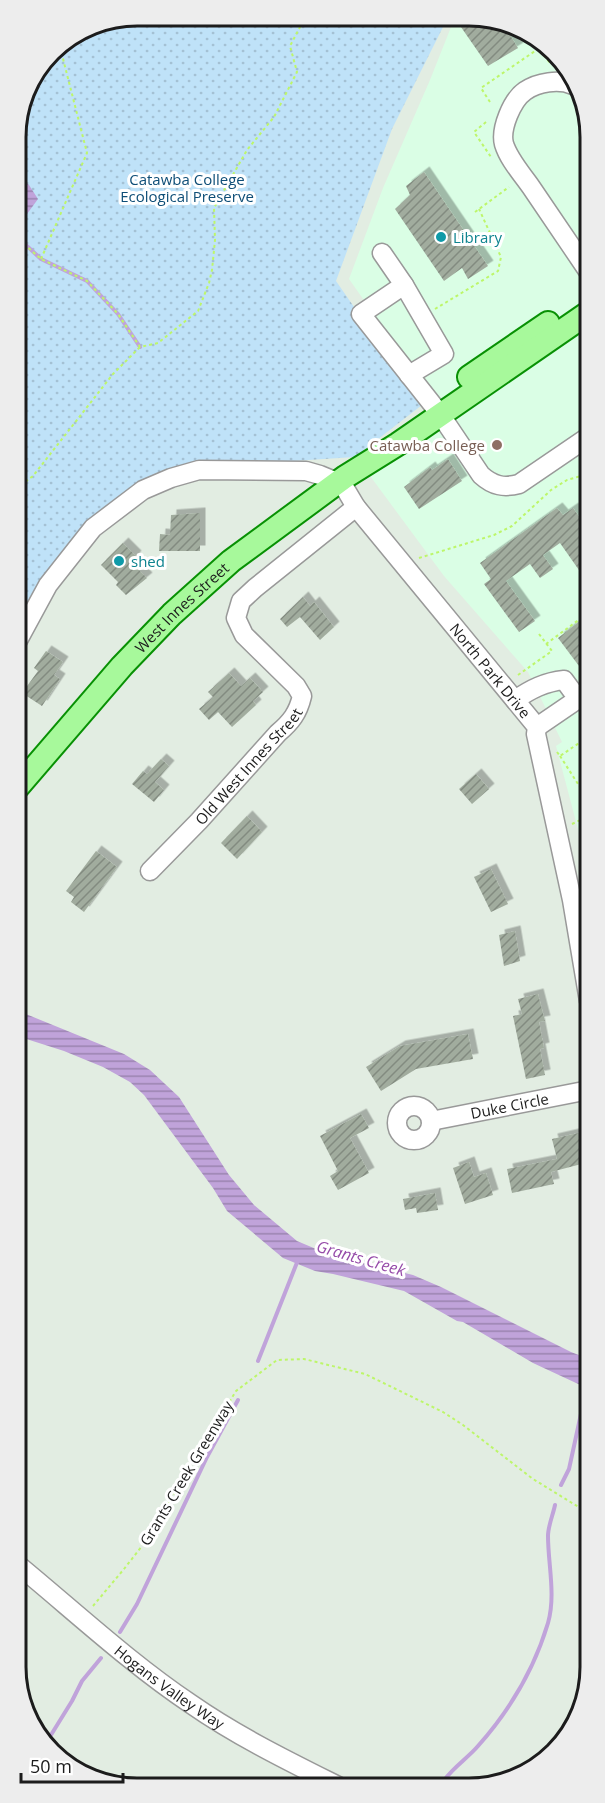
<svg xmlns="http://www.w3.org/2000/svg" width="605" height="1803" viewBox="0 0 605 1803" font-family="'Open Sans',sans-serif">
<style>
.education{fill:#dafee5}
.park{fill:url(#park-dots)}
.water{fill:url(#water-rules)}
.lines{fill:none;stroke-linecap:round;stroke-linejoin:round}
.stream{stroke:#c0a3da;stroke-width:4}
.building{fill:url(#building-hatch);filter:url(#shadow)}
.minor-casing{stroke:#999;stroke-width:21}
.major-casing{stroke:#089104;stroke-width:26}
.path{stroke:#bdf66a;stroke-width:2;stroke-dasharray:3 3;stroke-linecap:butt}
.minor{stroke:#fff;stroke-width:18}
.major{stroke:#a7f99b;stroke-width:22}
.culture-dot{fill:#0f9aa8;stroke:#fff;stroke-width:2}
.education-dot{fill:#8d6e63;stroke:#fff;stroke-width:2}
.labels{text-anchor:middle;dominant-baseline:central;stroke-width:6;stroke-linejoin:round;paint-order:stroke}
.park-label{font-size:15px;fill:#0e4e77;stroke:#fff}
.culture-label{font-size:15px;fill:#0d838f;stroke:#fff;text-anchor:start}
.education-label{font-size:15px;fill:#785e54;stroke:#fff;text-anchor:end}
.street-label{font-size:15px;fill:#1c1c1c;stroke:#fff}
.water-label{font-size:16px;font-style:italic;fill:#964ca9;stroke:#fff}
.rim{fill:none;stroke:#1c1c1c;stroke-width:3}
</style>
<defs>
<pattern id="park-dots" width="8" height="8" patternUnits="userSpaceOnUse" patternTransform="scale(1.5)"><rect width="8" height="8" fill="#bfe2f8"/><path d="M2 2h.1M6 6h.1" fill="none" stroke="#a4c1d4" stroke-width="1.8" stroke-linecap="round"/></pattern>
<pattern id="water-rules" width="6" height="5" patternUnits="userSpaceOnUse" patternTransform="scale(1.5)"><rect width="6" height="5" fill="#c0a3da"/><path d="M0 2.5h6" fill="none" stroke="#9b84b0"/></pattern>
<pattern id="building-hatch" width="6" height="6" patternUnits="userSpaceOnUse" patternTransform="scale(1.5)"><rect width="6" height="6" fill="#a1ac9e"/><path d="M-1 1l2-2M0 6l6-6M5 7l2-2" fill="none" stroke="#828b80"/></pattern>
<filter id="shadow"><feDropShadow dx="5.5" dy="-5.5" stdDeviation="0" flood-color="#0004"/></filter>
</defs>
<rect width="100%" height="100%" fill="#e2ede2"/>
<path class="education" d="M455,17H493L555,51L588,112L589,871L556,746L562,742L528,672L444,576L362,465L452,425L349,279L383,188L430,80Z"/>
<path class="park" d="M136,15L448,17L392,129L336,281L422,405L355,457L230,465L141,494L97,520L16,633L15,128L27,83L56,45L90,24Z"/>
<path class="water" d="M15,172L29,185L38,199L27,214L24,211L15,213Z
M16,1010L124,1054L150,1070L179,1097L229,1175L254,1205L297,1241L328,1254L413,1275L441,1287L571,1352L589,1359V1389L533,1363L463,1322L457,1321L404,1291L333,1274L315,1271L283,1258L227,1211L213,1188L144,1095L130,1082L103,1067L64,1051L17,1036Z"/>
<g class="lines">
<path class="stream" d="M15,235L41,259L87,281L118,314L140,347
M258,1361L298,1260
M561,1485L569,1469L589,1377
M120,1632L137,1604L207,1457L238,1400
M46,1743L72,1701L82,1681L101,1658
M440,1786C450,1769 466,1760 478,1746C510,1710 534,1670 548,1623C556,1595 548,1564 548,1536C548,1526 553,1515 555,1505"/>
</g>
<path class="building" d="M454,17H493L502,22L518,48L488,66Z
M424,172L488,266L468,279L462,268L444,281L395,209L410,195L406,186Z
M448,459L462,481L419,509L404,487L430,467L432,470Z
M557,508L563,515L573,508L588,529V583L560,543L543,555L553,569L540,578L530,564L506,581L535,621L519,632L484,584L491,579L480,563Z
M200,513V551H159L160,534L170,535L171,515Z
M123,543L136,556L131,562L147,578L126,595L116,585L118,582L101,565Z
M303,597L310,606L314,602L334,627L320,640L300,617L287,627L280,619Z
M588,615V678L558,638Z
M46,651L63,662L54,675L60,679L42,706L22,693L38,671L34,668Z
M229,673L241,686L250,678L263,692L253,701L256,705L232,727L218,712L209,720L199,709L213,697L208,692Z
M161,759L169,766L155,782L164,790L154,802L132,784L143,771L147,774Z
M476,774L489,789L472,804L459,789Z
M247,816L262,832L237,859L221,843Z
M96,851L117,867L84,912L71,902L74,897L66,891Z
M491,869L508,904L491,912L474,877Z
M515,931L520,961L504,966L499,935Z
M538,994L545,1021L539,1022L544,1048L540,1049L545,1075L526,1079L513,1016L522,1014L518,999Z
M468,1034L473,1059L416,1069L381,1091L366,1067L400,1046Z
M361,1114L369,1128L350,1138L369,1173L338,1190L330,1176L338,1171L320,1136Z
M587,1131L589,1162L551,1172L554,1184L512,1193L507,1169L557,1159L552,1139Z
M469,1162L474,1177L486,1173L493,1195L465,1204L453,1168Z
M435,1193L438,1210L417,1213L416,1208L405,1210L403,1199Z"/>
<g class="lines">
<g class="minor-casing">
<g id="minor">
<path d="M573,85C559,79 538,82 525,91C512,100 500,129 504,144C509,160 522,174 531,187C550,215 569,243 588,271"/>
<path d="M382,253L404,285L361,314L440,414L481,475C493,486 504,488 519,484L588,437"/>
<path d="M404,285L444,354L409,375"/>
<path id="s1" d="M340,480L356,507L537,727L536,734L572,900L589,1001"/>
<path d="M16,644L48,585L93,528L143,490L171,478L199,470L306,471L320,475L337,482"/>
<path d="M515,700C531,689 545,682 564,680L578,699L537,727"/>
<path id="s2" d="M150,871L199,821L278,733C291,722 298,713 302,696L296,686L244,635L236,618L241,601L255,588L356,507"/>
<circle cx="414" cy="1123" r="17"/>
<path id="s3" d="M431,1121L589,1090"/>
<path id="s4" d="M17,1564C73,1610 131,1664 191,1704C237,1736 288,1761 338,1786"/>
</g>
</g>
<g class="major-casing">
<g id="major">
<path d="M469,377L548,323"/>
<path id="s5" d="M16,789L122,666L172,614L231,561L345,477L398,444L588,313"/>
</g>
</g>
<path class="path" d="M546,46L541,51L550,63
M556,62L557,55
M490,102L481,88L538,49L541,51
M486,122L474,132L491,157
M475,212L509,187
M15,236L41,259L87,281L118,314L140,347L158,343L198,311L209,283L212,270L215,240L214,208L247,150L274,117L297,72L290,46L300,27L314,16
M41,259L87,153L59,43
M435,309L498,271L501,257L479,209
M16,489L33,476L113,374L140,347
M419,558L494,535L512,526L551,490L567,480L588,474
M546,644L588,613
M518,675L552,651L539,634
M557,752L560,756L588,737
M560,756L589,801
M572,824L589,816
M93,1606L124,1569L142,1546L236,1391L277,1360L304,1359L365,1374L443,1412L463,1425L533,1479L590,1514"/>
<use href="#minor" class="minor"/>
<use href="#major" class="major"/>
</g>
<g class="culture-dot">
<circle cx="441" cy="237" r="6"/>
<circle cx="119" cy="561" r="6"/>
</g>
<circle class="education-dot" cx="497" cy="445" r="6"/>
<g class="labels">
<g class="park-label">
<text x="187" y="179">Catawba College<tspan x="187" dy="17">Ecological Preserve</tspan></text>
</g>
<g class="culture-label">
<text x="453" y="237">Library</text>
<text x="131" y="561">shed</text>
</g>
<g class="education-label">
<text x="485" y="445">Catawba College</text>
</g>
<g class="street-label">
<text stroke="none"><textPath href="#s5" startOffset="246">West Innes Street</textPath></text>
<text stroke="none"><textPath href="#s1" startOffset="243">North Park Drive</textPath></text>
<text stroke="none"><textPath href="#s2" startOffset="144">Old West Innes Street</textPath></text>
<text stroke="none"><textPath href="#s3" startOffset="80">Duke Circle</textPath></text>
<text transform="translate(186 1473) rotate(-59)">Grants Creek Greenway</text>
<text stroke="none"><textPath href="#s4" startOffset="196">Hogans Valley Way</textPath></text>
</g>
<g class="water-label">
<text transform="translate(361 1258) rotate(16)">Grants Creek</text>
</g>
</g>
<path d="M0 0H605V1803H0ZM137 26H469A111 111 0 0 1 580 137V1667A111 111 0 0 1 469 1778H137A111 111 0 0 1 26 1667V137A111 111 0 0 1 137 26Z" fill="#ededed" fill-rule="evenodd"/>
<path class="rim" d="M137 26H469A111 111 0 0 1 580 137V1667A111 111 0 0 1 469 1778H137A111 111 0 0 1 26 1667V137A111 111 0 0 1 137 26Z"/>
<path d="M21 1773v9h102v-9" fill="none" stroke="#1c1c1c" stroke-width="3"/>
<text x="30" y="1773" font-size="18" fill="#1c1c1c" stroke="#ffffff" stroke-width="4.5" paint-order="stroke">50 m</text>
</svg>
